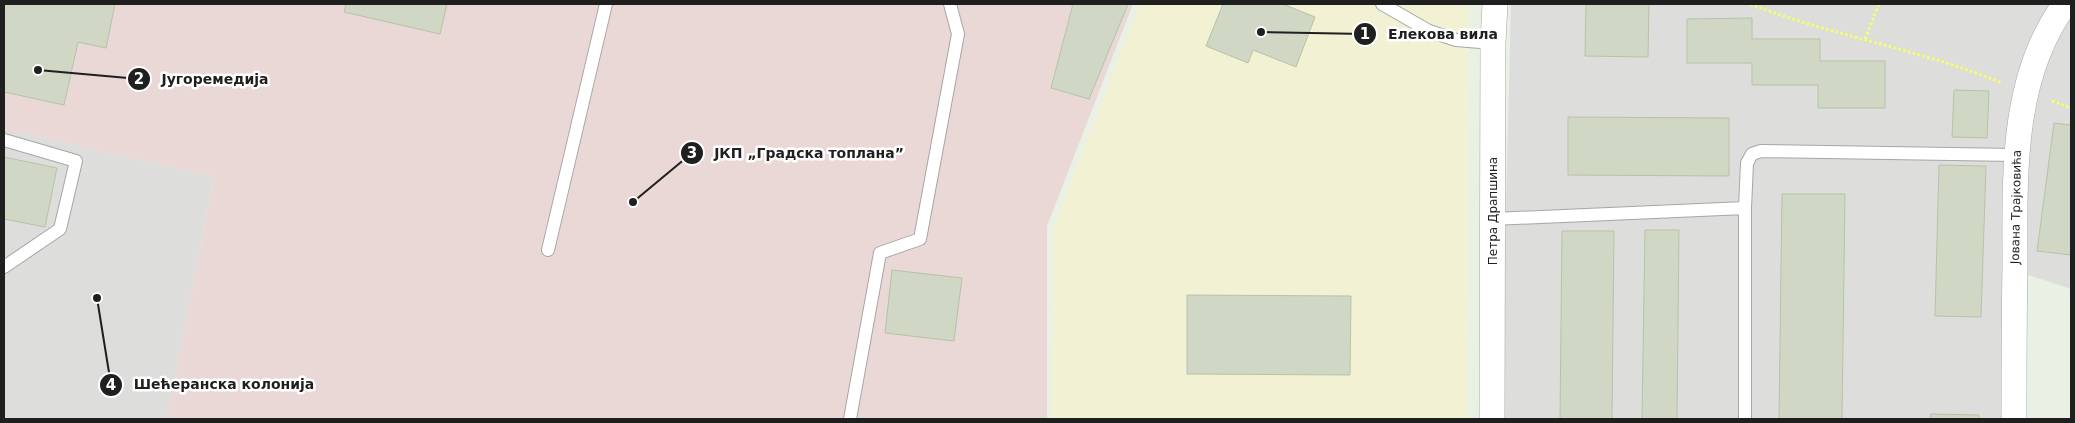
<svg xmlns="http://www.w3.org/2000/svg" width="2075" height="423" viewBox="0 0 2075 423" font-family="'DejaVu Sans',sans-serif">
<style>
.residential{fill:#dddddc}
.commercial{fill:#f2f1d3}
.industrial{fill:#e9d8d6}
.building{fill:#d0d7c4;stroke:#b7c3a6}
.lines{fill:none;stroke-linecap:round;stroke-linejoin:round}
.service-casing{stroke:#a6a6a6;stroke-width:14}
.minor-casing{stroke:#a6a6a6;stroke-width:26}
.path{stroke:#f7ff66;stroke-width:3;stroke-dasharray:2.5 2.5;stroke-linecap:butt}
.service{stroke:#fff;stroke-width:12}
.minor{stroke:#fff;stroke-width:25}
.labels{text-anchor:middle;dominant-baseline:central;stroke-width:5;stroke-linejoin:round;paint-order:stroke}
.street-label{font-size:12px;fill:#1f1f1f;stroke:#fff}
.leader{fill:none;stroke:#1f1f1f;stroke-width:2}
.callout-dot{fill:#1f1f1f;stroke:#fff;stroke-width:2}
.mark-label{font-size:15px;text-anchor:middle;font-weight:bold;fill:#fff}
.callout-label{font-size:14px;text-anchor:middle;font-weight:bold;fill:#1f1f1f;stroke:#fff;stroke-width:5;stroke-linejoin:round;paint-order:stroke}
</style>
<rect width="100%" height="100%" fill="#e9f0e4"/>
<path class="residential" d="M1511,4H2071V289L2010,269L2009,419H1501Z
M4,129L214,177L167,419H4Z"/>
<path class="commercial" d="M1140,4H1469L1467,419H1052L1053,228Z"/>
<path class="industrial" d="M4,4H1133L1047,226V419H167L214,177L4,129Z"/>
<path class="building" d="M4,4H115L106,48L78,42L64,105L4,92Z
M346,4H447L440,34L344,12Z
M1073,4H1128L1089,99L1051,88Z
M1223,4H1283L1315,17L1296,67L1253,50L1248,63L1206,46Z
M1586,4H1649L1648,57L1585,56Z
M1752,18V39H1820V61H1885V108H1818V85H1752V63H1687V19Z
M1954,90L1989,91L1987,138L1952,137Z
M1568,117L1729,118V176L1568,175Z
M2054,123L2071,125V255L2037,251Z
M4,157L57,168L45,227L4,219Z
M1939,165L1986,166L1981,317L1935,316Z
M1782,194H1845L1842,419H1779Z
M1645,230H1679L1677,419H1642Z
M1562,231H1614L1612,419H1560Z
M892,270L962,278L954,341L885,333Z
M1187,295L1351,296L1350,375L1187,374Z
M1931,414L1979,415V419H1930Z"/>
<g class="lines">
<g class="service-casing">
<path id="service" d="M1382,4L1429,31L1456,40L1493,43
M4,140L76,161L60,229L4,267
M1745,208L1747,163L1752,154L1761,151L2015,155
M1493,219L1745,208V419
M548,250L606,4
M850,419L880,253L920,239L958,34L950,4"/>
</g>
<g class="minor-casing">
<path id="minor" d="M1492,419L1493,43L1495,4
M2014,419C2014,369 2014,318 2015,267C2015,178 2010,79 2065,4"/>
</g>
<path class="path" d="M1750,4C1832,36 1920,49 2002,83
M1865,39L1879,4
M2052,101L2071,108"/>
<use href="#service" class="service"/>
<use href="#minor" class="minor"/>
</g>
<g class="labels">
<g class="street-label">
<text transform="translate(2016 207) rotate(-89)">Јована Трајковића</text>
<text transform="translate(1493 211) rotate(-90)">Петра Драпшина</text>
</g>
</g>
<path class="leader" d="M1261 32L1365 34M38 70L139 79M633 202L692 153M97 298L111 385"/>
<g class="callout-dot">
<circle cx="1261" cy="32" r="5"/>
<circle cx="38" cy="70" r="5"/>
<circle cx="633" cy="202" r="5"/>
<circle cx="97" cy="298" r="5"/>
<circle cx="1365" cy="34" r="12"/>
<circle cx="139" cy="79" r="12"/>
<circle cx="692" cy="153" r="12"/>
<circle cx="111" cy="385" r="12"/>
</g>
<g class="mark-label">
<text x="1365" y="39">1</text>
<text x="139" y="84">2</text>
<text x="692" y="158">3</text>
<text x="111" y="390">4</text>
</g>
<g class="callout-label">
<text x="1443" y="39">Елекова вила</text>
<text x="215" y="84">Југоремедија</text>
<text x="809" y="158">ЈКП „Градска топлана”</text>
<text x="224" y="389">Шећеранска колонија</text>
</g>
<rect width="2075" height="423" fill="none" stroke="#1f1f1f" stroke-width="10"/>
</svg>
